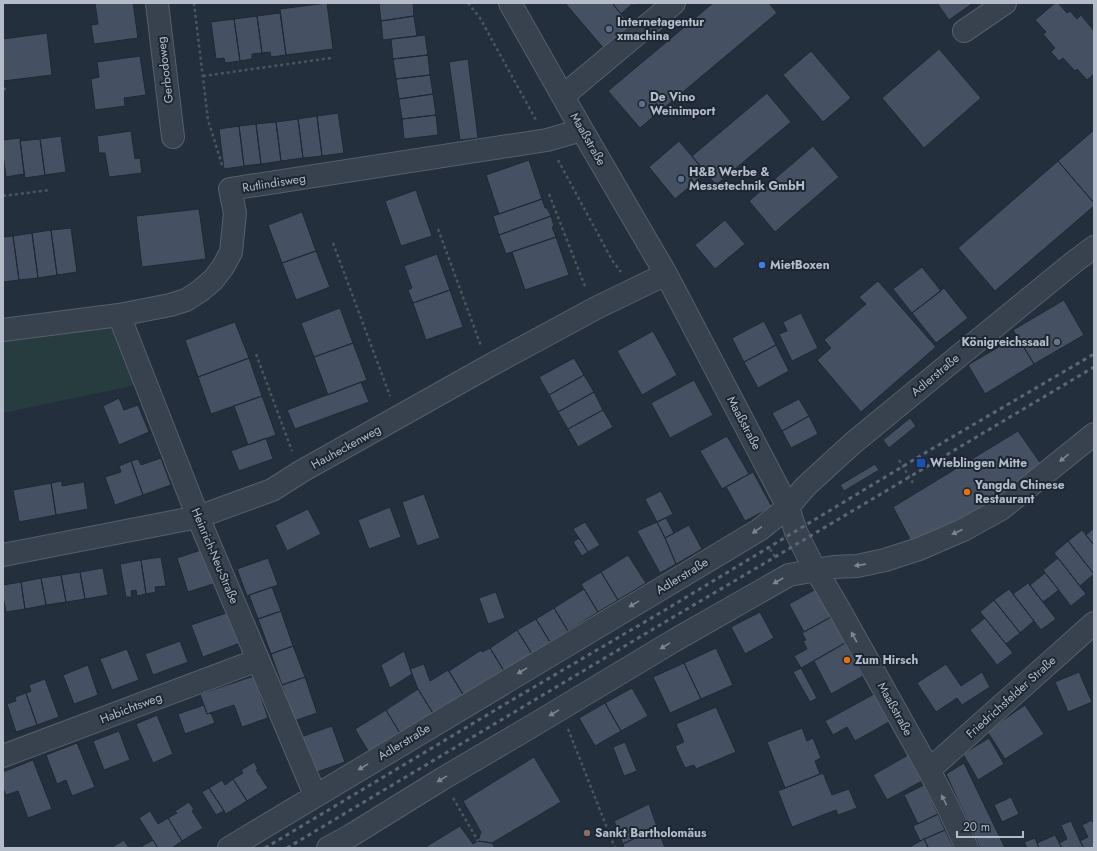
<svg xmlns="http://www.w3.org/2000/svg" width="1097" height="851" viewBox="0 0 1097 851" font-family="Jost,sans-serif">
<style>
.green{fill:#263c3f}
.building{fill:#455162;stroke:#1f2835}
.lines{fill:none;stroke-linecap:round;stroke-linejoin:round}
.minor-casing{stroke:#565f6c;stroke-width:24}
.path{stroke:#44595c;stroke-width:2.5;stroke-dasharray:3 3;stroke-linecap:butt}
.minor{stroke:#38414e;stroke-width:22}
.rail{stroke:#5a6575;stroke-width:3;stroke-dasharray:4 4;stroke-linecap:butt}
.oneway{fill:#7c8592}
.service-dot{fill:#5c6f8a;stroke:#1d2633;stroke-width:1.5}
.shop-dot{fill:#3f7fe0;stroke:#1d2633;stroke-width:1.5}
.worship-dot{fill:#6b7280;stroke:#1d2633;stroke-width:1.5}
.transit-dot{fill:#1a4fb4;stroke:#1d2633;stroke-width:1.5}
.food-dot{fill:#e8710a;stroke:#1d2633;stroke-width:1.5}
.education-dot{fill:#8d6e63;stroke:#1d2633;stroke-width:1.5}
.labels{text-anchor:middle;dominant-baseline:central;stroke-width:4;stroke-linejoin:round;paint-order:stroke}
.poi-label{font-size:12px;font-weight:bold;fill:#b4bcc9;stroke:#1d2633;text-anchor:start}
.street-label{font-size:12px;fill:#b4bcc9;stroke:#1d2633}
</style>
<rect width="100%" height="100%" fill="#242f3e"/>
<path class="green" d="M117,323L136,385L3,413V339Z"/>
<path class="building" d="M95,3H133L138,38L94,44L91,25L98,24Z
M327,3L333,49L286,55L280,9Z
M379,3H413L414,16L381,21Z
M565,3H612L632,27L605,50Z
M612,3H637L633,6L632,4L621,14Z
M713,3H769L777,13L640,128L608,91Z
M937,3H973L949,20Z
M1055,3H1058L1067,13L1070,11L1077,19L1081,15L1094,31V74L1087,80L1077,69L1075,71L1063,58L1059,61L1051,52L1055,48L1043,34L1046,32L1035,20Z
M280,13L286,55L271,57L270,52L262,53L257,16Z
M257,16L262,53L252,54V59L240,61L234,19Z
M414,16L417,36L383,40L381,21Z
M234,19L240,61L225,63L224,58L216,59L211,22Z
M47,33L52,75L3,81V39Z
M425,35L428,55L393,59L391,39Z
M939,49L981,98L924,148L882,98Z
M811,51L851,98L823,122L783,75Z
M428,55L430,75L396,79L393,59Z
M140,56L146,95L124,98L125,106L95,110L91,79L99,77L97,62Z
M468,59L478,138L460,140L449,62Z
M430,75L433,94L399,99L396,79Z
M767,93L791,122L716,185L692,156Z
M433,94L436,115L402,119L399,99Z
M338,113L344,153L322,156L317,116Z
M436,115L438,135L404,139L402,119Z
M317,116L322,156L303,158L298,119Z
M298,119L303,158L281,161L276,122Z
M276,122L281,161L261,164L256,124Z
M256,124L261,164L244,166L239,126Z
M239,126L244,166L224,169L219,129Z
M1094,130V203L1058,161Z
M131,131L135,159L140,158L142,173L109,177L105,153H99L97,136Z
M61,136L66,172L45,175L40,139Z
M20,138L24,174L6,177L3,155V140Z
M40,139L45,175L25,178L20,141Z
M679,141L706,173L675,199L649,167Z
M813,146L839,177L775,232L749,201Z
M529,160L542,199L499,214L486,175Z
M1058,161L1094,203V206L995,291L958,248Z
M416,190L432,236L401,246L385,201Z
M542,199L545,208H547L551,216L499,235L493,216Z
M199,209L206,259L142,267L136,216Z
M302,212L316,251L282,263L268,225Z
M551,216L554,226L552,227L556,237L506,254L499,235Z
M725,220L745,244L715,269L695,245Z
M71,228L77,272L57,275L51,230Z
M51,230L57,275L38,278L32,233Z
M32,233L38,278L19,280L13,236Z
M13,236L19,280L3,282V237Z
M556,237L569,275L525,290L512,252Z
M316,251L330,287L296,300L282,263Z
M437,254L450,290L413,303L408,290L412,288L404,266Z
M922,267L941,291L912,313L893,289Z
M878,281L936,347L861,412L817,360L831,348L824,340L866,304L859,297Z
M944,288L968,318L936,343L912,313Z
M450,290L463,327L426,340L413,303Z
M1064,300L1084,335L1034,364L1013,330Z
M340,308L353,343L314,357L301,323Z
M801,313L818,348L792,361L779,334L787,331L783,322Z
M764,321L776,345L744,362L732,338Z
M235,322L249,358L198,377L185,340Z
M653,331L677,375L642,395L617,351Z
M1017,336L1034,364L985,394L968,365Z
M353,343L367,380L328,395L314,357Z
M776,345L789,371L758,388L744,362Z
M249,358L262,396L211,414L198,377Z
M574,358L584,375L549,395L539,377Z
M584,375L594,392L558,412L549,395Z
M694,380L713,415L670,438L651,403Z
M361,382L369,402L295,429L287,410Z
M594,392L603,410L568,429L558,412Z
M262,396L276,435L248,445L234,406Z
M119,398L124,410L138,405L149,432L119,445L103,406Z
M799,399L809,416L782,431L772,413Z
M603,410L613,427L578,447L568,429Z
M809,416L818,434L791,448L782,431Z
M910,418L916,426L889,448L883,440Z
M1018,431L1041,464L997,500L951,526L911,541L893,507Z
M727,436L749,474L722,489L700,451Z
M266,438L273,459L239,471L231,451Z
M161,458L171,485L143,495L131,461L138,459L141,465Z
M131,461L143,495L115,505L105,477L121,472L119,466Z
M875,464L879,470L844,491L840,485Z
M753,472L772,507L745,521L726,487Z
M62,481V486L84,482L88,509L56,515L51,483Z
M51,483L56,515L19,522L13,490Z
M661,491L673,514L657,522L645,499Z
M424,494L440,538L417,546L402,502Z
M390,507L401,537L369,549L358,520Z
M308,509L321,534L287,551L275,525Z
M666,518L674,533L665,538L657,522Z
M585,522L600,545L588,552L573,529Z
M657,522L665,538L676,564L660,573L637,531Z
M689,525L702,549L676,564L665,538Z
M1094,528V545L1086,535Z
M1082,530L1094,545V574L1068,541Z
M579,538L588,552L582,556L573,542Z
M1068,541L1094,574L1080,586L1054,553Z
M204,549L216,583L188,592L177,558Z
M628,555L646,583L618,600L601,572Z
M161,557L166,586L155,587L156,592L146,594L141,560Z
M268,558L278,585L247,596L237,569Z
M1058,558L1086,594L1071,606L1043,570Z
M141,560L146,594L137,596L136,590L131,591L132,597H126L120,564Z
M103,568L108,595L85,599L80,572Z
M80,572L85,599L66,602L61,575Z
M601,572L618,600L598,612L581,584Z
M1045,573L1059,590L1043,602L1030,585Z
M61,575L66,602L46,605L41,578Z
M41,578L46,605L25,609L21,582Z
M21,582L25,609L6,612L3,596V585Z
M1028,583L1056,619L1041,630L1013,594Z
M272,587L281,611L258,619L249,595Z
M584,589L598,612L568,631L554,608Z
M816,589L831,617L804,632L789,604Z
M1009,589L1034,621L1020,633L994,600Z
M496,592L505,618L488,624L479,598Z
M994,600L1020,633L1006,644L980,612Z
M554,608L568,631L550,642L536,619Z
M281,611L293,646L271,654L258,619Z
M229,612L240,643L203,657L191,625Z
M760,612L774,638L745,654L731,627Z
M831,617L845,643L801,668L794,656L807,649L803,641L806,640L802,633Z
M985,618L1013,653L997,665L970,630Z
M536,619L550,642L532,654L517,630Z
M517,630L532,654L504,671L490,648Z
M180,641L188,662L153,675L145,654Z
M845,643L863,676L831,694L814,661Z
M293,646L305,677L282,685L271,654Z
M490,648L504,671L464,696L449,671L481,650L482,652Z
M716,648L733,685L701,699L684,663Z
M127,649L139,680L112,690L100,659Z
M404,651L412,674L390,688L381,665Z
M684,663L701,699L670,713L653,677Z
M424,664L430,681L448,670L464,696L434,715L418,689L410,669Z
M946,664L961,686L982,672L990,687L962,705L957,698L936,712L917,683Z
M88,665L98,695L74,704L63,675Z
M801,668L817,698L810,702L793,672Z
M1079,672L1092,702L1068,712L1055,682Z
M254,676L268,718L242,727L234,705L207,714L200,694Z
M305,677L317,713L294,721L282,685Z
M45,679L59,717L37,725L26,693L31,691L29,685Z
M632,688L648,716L621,731L605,703Z
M418,689L434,715L401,735L386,710Z
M26,693L37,725L16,732L7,704L16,701L15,697Z
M874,694L889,722L855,741L847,727L833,735L825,721Z
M605,703L621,731L595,746L579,718Z
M204,705L207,714L211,713L215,723L185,734L178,714Z
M1025,705L1044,734L1005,759L987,731Z
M716,707L736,752L696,769L694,765L685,768L675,746L684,742L676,724Z
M386,710L401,735L370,754L355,729Z
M157,715L173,754L153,763L136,724Z
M332,726L345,762L314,773L301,737Z
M802,728L807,741L813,738L821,758L815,761L820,774L785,788L767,742Z
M119,731L130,760L104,770L93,741Z
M989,738L1004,764L978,780L963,754Z
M625,742L637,771L624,776L613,747Z
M77,743L95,787L72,796L66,780L57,784L46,755Z
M908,755L922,781L887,800L873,775Z
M534,757L561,802L492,843L478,841L481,832L463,801Z
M33,760L52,809L28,818L18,791L6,795L3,788V772Z
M254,762L258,769L256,770L268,788L247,801L233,779L243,773L241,770Z
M964,763L1005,848H980L946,774Z
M823,773L832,795L849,789L857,808L838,815L836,810L792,827L778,791Z
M233,779L247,801L226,814L209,788L222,780L225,785Z
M924,785L938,814L918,824L904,795Z
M209,788L224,811L216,815L202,792Z
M1011,797L1019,814L1002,822L994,805Z
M189,802L194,810L192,811L203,828L182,841L168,818L177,813L175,811Z
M649,804L657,827L623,844L614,821Z
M150,811L158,824L168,818L182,841L172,848H158L139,818Z
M938,814L945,830L920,841L913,826Z
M1092,820L1094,825V848H1084L1080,841L1088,837L1082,825Z
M1071,821L1080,841L1084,848H1062L1059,843L1067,839L1061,825Z
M460,826L473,844L478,841L492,843L495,848H424Z
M657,827L665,848H624L623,844Z
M945,830L954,848H926L928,847L924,839Z
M1055,835L1062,848H1039L1037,843Z
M1035,838L1039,848H1027L1024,842Z
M924,839L928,847L926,848H908Z
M124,840L129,848H111Z
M153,840L158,848H143L142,846Z"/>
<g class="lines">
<g class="minor-casing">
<path id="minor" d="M157,3L173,137
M510,3L582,130L666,274L788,507L796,532L815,570L822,580L839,609L929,770L949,809L967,848
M964,31L1005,3
M563,96L674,3
M119,315L198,517L315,795
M3,330L119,315L170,305L186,300L200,291L213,280L223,267L231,252L235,213L230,189L547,140L582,130
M3,555L198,517L272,490L302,471L489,366L596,308L666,274
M3,756L258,660
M929,770L1094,623
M229,848L759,530L788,507L805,487L853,443L960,355L1074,262L1094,247
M328,848L350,836L442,779L532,726L675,640L789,575L833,567L857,566L885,560L919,549L963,530L1001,509L1094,434"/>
</g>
<path class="path" d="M194,3L208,120L223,168
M468,3L480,18L536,120
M203,76L331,58
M3,89H7
M558,160L612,260L621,272
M549,194L586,289
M3,196L49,190
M438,229L481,346
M333,243L390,396
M256,354L292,451
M899,460L913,483
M770,549L776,558
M568,729L615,848
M453,798L478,841"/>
<use href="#minor" class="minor"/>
<path class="rail" d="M265,848L512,700L665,610L930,450L1094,354
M287,848L670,619L775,557L1094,367"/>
</g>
<defs><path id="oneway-solid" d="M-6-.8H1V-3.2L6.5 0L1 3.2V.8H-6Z"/></defs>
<g class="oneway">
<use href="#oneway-solid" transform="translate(1064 458) rotate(141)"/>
<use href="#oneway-solid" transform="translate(757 530) rotate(146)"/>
<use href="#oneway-solid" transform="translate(957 532) rotate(156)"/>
<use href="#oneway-solid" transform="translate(860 565) rotate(172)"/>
<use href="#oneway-solid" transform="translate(778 581) rotate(150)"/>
<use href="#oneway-solid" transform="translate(634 604) rotate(149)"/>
<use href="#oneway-solid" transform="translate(854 637) rotate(-119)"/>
<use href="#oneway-solid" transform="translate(665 646) rotate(149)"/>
<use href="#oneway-solid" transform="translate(522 671) rotate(149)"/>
<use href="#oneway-solid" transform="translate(554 713) rotate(149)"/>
<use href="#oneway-solid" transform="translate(363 767) rotate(149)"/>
<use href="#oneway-solid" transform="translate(442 779) rotate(149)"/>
<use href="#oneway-solid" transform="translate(944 800) rotate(-117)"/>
</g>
<g class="service-dot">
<circle cx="609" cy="29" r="4"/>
<circle cx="642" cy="104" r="4"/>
<circle cx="681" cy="179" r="4"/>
</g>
<circle class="shop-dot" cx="762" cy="265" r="4"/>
<circle class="worship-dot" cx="1057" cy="342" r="4"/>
<rect class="transit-dot" x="916" y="458" width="10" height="10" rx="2"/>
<g class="food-dot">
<circle cx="967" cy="492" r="4"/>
<circle cx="847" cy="660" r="4"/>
</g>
<circle class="education-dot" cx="587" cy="833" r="4"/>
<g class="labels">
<g class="poi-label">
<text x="617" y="22">Internetagentur<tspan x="617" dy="14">xmachina</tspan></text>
<text x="650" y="97">De Vino<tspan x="650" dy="14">Weinimport</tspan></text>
<text x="689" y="172">H&amp;B Werbe &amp;<tspan x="689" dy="14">Messetechnik GmbH</tspan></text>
<text x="770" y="265">MietBoxen</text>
<text x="1049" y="342" text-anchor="end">Königreichssaal</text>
<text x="930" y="463">Wieblingen Mitte</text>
<text x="975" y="485">Yangda Chinese<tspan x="975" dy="14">Restaurant</tspan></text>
<text x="855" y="660">Zum Hirsch</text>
<text x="595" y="833">Sankt Bartholomäus</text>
</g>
<g class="street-label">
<text transform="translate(165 70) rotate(-97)">Gerbodoweg</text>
<text transform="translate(588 139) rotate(60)">Maaßstraße</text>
<text transform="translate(274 183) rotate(-9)">Rutlindisweg</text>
<text transform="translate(935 375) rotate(-40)">Adlerstraße</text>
<text transform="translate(744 423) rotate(62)">Maaßstraße</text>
<text transform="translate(346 447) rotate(-29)">Hauheckenweg</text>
<text transform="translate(215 556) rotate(67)">Heinrich-Neu-Straße</text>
<text transform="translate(682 576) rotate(-31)">Adlerstraße</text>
<text transform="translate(1011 697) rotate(-42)">Friedrichsfelder Straße</text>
<text transform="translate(131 708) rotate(-21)">Habichtsweg</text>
<text transform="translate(895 709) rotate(61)">Maaßstraße</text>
<text transform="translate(404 742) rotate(-31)">Adlerstraße</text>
</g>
</g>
<rect width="1097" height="851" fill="none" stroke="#b4bcc9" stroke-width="8"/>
<path d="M957 831v6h66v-6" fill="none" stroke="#b4bcc9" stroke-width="2"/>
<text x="963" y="831" font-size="12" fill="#b4bcc9" stroke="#1d2633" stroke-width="3" paint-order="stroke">20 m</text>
</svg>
